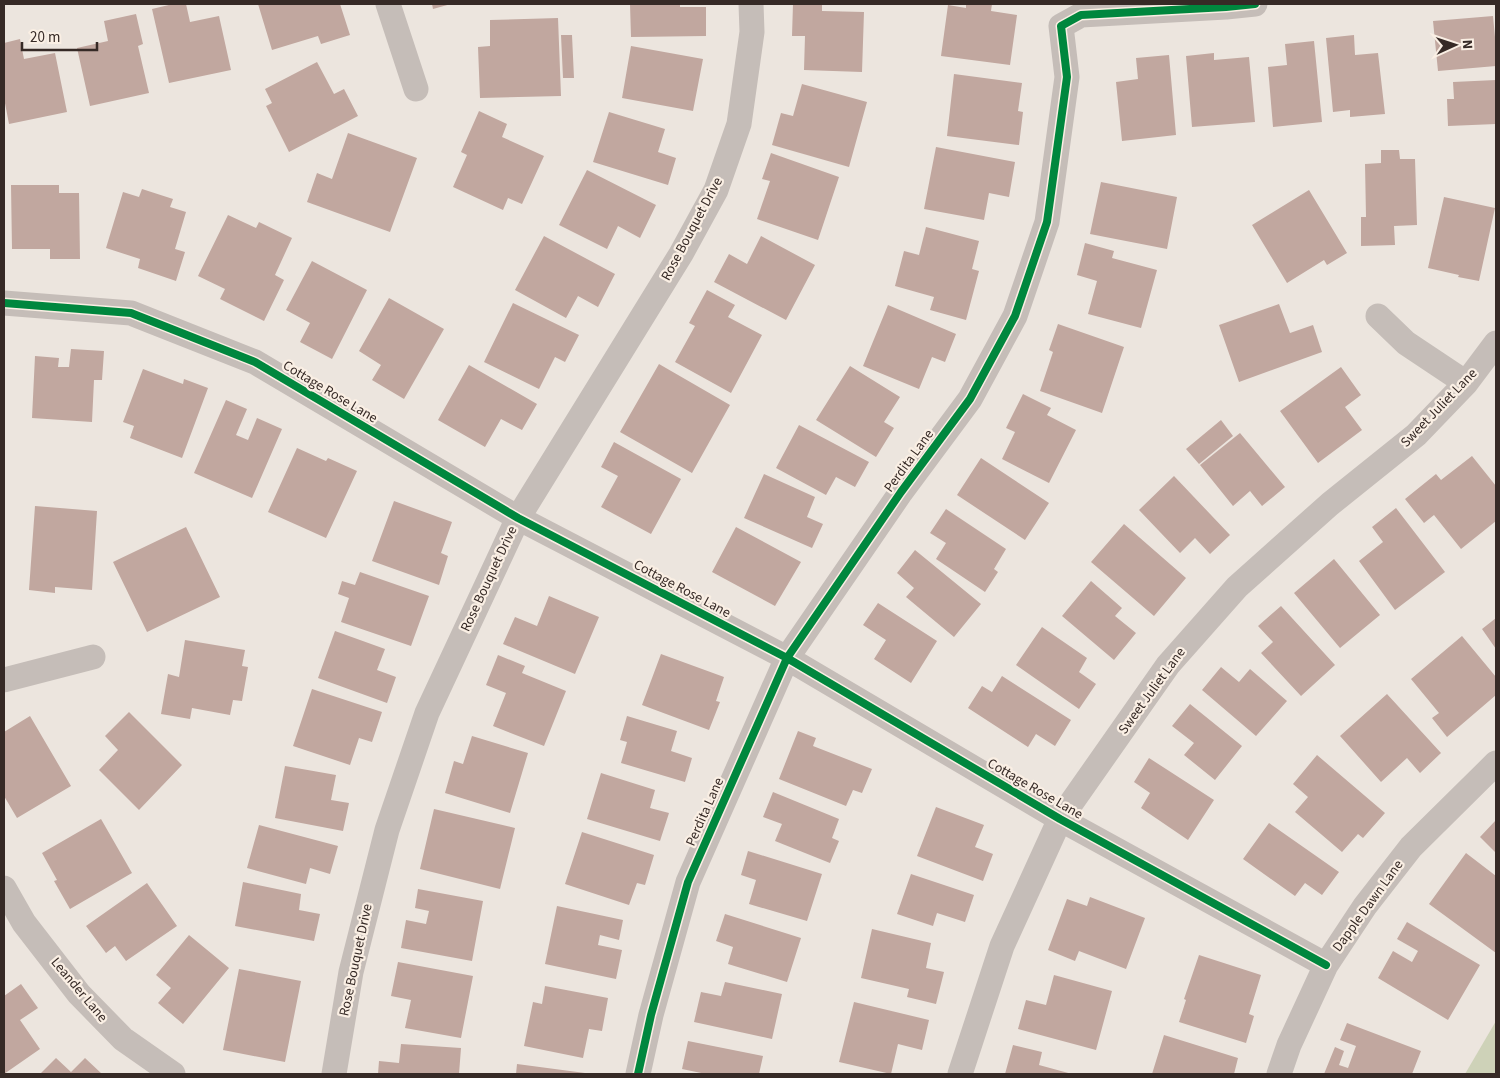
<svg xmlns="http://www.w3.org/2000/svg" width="1500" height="1078" viewBox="0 0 1500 1078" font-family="'Source Sans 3',sans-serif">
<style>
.green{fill:#ced2b8}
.building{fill:#c1a79f}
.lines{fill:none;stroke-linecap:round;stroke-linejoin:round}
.street{stroke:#c5bdb8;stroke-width:25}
.cycleway-casing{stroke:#faefe4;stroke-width:11}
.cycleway{stroke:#00873e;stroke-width:8}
.labels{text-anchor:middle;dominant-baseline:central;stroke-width:4.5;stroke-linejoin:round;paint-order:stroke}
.street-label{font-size:14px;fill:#362a26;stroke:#faefe4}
</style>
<rect width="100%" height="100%" fill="#ece5de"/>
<path class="green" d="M1496,1021V1074H1465Z"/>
<path class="building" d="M173,4H186L190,22L219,16L231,70L169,83L152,9Z
M258,4H340L350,35L321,44L318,36L272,50Z
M432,4H451L433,9Z
M630,4H680V7H706V36L631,37Z
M793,4H822V11L864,12L862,72L804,70L805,36H792Z
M966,4H992L991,11L1017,15L1010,65L941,56L948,5L966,8Z
M136,14L143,44L138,46L149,93L90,106L77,48L108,41L104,21Z
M1493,16L1495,37H1496V66L1438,71L1433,21Z
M558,18L561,96L480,98L478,47L490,46V20Z
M561,35H572L574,78H563Z
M1354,35L1355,55L1378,53L1385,114L1350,117V110L1333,112L1326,38Z
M20,39L24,59L55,53L67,112L9,124L4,98V43Z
M1314,41L1322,122L1273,127L1268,67L1287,65L1285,44Z
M631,46L703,59L693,111L622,98Z
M1214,53V60L1249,57L1255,122L1192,127L1186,56Z
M1169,55L1176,135L1122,141L1116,82L1138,79L1136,58Z
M317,62L334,94L344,89L358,116L289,152L266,106L272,103L265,89Z
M954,74L1022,83L1018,111L1023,112L1019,145L947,136Z
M1496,80V124L1448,126L1447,99H1454L1453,82Z
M802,84L867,102L849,167L772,145L781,113L793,116Z
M479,111L507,124L502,137L544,156L522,204L508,198L503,210L453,187L467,155L461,152Z
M609,112L665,129L658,152L676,158L668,185L593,162Z
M348,133L417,158L390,232L307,202L317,173L332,179Z
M936,147L1015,162L1009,197L989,193L984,220L924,209Z
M1381,150H1399L1400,159H1415L1417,225L1394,226L1395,245L1361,246V217H1366L1365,164L1381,163Z
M771,153L839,177L818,240L757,219L770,181L762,179Z
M587,170L656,205L640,238L618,226L607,249L559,225Z
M1101,182L1177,197L1167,249L1090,234Z
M11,185H59V193H79L80,259H50V249H12Z
M142,189L173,199L170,207L186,212L175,249L185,252L176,281L138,268L140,259L106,248L123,192L139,197Z
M1309,190L1347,253L1327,265L1324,260L1287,283L1252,225Z
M1444,197L1495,208L1479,281L1458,277L1459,275L1428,268Z
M228,215L256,228L259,222L292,238L275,275L284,280L264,321L220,299L225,289L198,276Z
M926,227L979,241L972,269L979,271L966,320L930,310L934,297L895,286L904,251L919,255Z
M544,236L615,274L598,307L578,296L566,318L515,290Z
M761,236L815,265L786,320L714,282L729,254L747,264Z
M1085,243L1114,251L1112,258L1157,270L1141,328L1088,314L1097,281L1077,275Z
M312,261L367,290L332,359L300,342L310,323L286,310Z
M707,290L735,305L728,317L762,335L731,393L675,362L695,326L689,323Z
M389,298L444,329L404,399L372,380L381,365L359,351Z
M513,303L579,335L565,362L555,357L539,389L484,362Z
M1279,304L1290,333L1313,325L1322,352L1239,382L1219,325Z
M888,305L956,334L945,362L932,357L919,389L863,366Z
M1058,324L1124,347L1102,413L1040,391L1053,352L1049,350Z
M71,349L104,351L102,380H94L92,422L32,418L35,356L59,358L58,367H69Z
M659,364L730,405L692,473L620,432Z
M469,365L537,404L522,430L501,419L485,447L438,420Z
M850,366L900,397L884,422L894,428L876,457L816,420Z
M1341,367L1361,395L1345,407L1362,430L1318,463L1280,411Z
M143,369L183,384L184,379L208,388L182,458L130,438L134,426L123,422Z
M1023,394L1051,408L1047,415L1076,430L1049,483L1002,459L1015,432L1006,428Z
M226,400L247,409L236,435L248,440L257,418L282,429L252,498L194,473Z
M1221,420L1233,436L1199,464L1186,449Z
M799,425L869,462L855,487L836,477L826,495L776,468Z
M1240,433L1285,487L1262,506L1250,491L1233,506L1200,465Z
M614,442L681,479L651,534L601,507L618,476L601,467Z
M297,448L326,461L328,458L357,471L326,538L268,512Z
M1472,456L1496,486V521L1461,549L1434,515L1424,523L1405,499L1436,474L1441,480Z
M981,458L1049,503L1025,540L957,495Z
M764,474L815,497L807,517L823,524L812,548L744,518Z
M1174,476L1230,535L1210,554L1195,538L1180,553L1139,510Z
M394,501L452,522L441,553L448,556L439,585L372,561Z
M35,506L97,511L92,590L55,587V593L29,590Z
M1396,508L1445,572L1395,610L1359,561L1383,542L1372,527Z
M946,509L1006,549L994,569L998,572L985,592L936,559L946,543L930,533Z
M1124,524L1186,578L1154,616L1091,562Z
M186,527L220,597L147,632L113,562Z
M736,527L801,562L775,606L712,572Z
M915,550L981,604L954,637L906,597L914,588L897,573Z
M1334,559L1380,615L1340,648L1294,593Z
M360,572L429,596L411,646L341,622L349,598L338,594L342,581L355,585Z
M1091,581L1122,608L1115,616L1136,633L1114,660L1062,616Z
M549,596L599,617L575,674L503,644L515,617L537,626Z
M878,603L937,641L911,683L874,659L886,640L863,625Z
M1281,606L1335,665L1301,696L1261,653L1273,642L1258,626Z
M1496,618V649L1482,629Z
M1042,627L1087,658L1079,672L1096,684L1079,709L1016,665Z
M335,631L385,649L377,670L396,677L387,703L318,678Z
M1462,636L1496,677V695L1447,737L1432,718L1439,713L1411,679Z
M185,640L245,650L242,666L248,667L242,701L233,700L230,715L192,708L190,719L161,714L168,674L179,677Z
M661,654L724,677L716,701L720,702L709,730L642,705Z
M498,655L525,666L522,673L566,691L544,746L493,726L506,693L486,685Z
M1221,667L1239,682L1250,669L1287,701L1256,736L1202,690Z
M1002,676L1071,720L1055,746L1036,734L1028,747L968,708L982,686L992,692Z
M312,689L382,712L372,742L359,738L350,765L293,746Z
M1387,694L1441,753L1420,773L1407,758L1381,782L1340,736Z
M1190,704L1242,746L1215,780L1184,755L1194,743L1172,726Z
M129,712L182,765L139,810L99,770L118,750L105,736Z
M30,716L71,786L17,818L4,796V732Z
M627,716L677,731L671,751L692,758L685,782L621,763L627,742L620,740Z
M798,731L816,738L813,746L872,769L862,793L853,790L846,806L779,779Z
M472,736L528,753L510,813L445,793L454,761L463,764Z
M1317,755L1385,813L1363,838L1358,834L1342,852L1295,812L1308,797L1293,784Z
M1149,758L1214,800L1188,840L1141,808L1150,793L1134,782Z
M285,766L336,775L331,800L349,803L343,831L275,818Z
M601,773L655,790L650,808L669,813L660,841L587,819Z
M773,792L839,819L832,838L839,841L830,863L775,841L782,824L763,817Z
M936,807L984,825L975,847L993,854L983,881L917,856Z
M434,809L515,828L500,889L420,869Z
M101,819L132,873L70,909L54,881L57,880L42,853Z
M1496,820V853L1480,837Z
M1269,823L1339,872L1322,895L1305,883L1295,896L1243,859Z
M259,825L338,846L330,874L310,868L306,884L247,868Z
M582,832L654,855L645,885L637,883L629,905L565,884Z
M748,851L822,874L807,921L749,904L756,880L741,875Z
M1466,853L1496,876V953L1429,904Z
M911,874L974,895L965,922L937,913L933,926L897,914Z
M243,882L301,894L299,910L320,914L314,941L235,926Z
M147,883L177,926L126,961L115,946L106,953L86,926Z
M418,889L483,901L472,961L401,948L406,920L426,924L429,911L415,908Z
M1090,897L1145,918L1126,969L1079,951L1075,961L1048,950L1067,899L1087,906Z
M557,906L623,920L619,940L600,935L598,945L622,950L616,979L545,964Z
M725,914L801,938L787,982L728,964L733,947L716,941Z
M1407,922L1480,965L1448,1020L1378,978L1393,951L1412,962L1418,951L1397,939Z
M872,929L931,943L926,968L944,972L936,1004L907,997L909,989L861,978Z
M189,935L229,968L183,1024L158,1003L171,988L156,975Z
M1199,955L1261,975L1249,1014L1254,1016L1246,1043L1179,1022L1186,1000L1184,999Z
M398,962L473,976L461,1038L405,1028L411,1000L391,996Z
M239,969L301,981L285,1062L223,1050Z
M1054,975L1112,991L1096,1050L1018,1029L1026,1000L1046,1005Z
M725,982L782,994L772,1039L694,1022L701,992L721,996Z
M21,984L38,1008L20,1020L40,1049L4,1074V996Z
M545,986L608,998L602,1031L589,1029L583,1058L524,1046L533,1002L542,1004Z
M854,1002L929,1020L922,1050L898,1044L891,1074L839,1062Z
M1347,1023L1421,1051L1412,1074H1324L1335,1047L1344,1051L1339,1065L1348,1068L1356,1046L1340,1040Z
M1164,1035L1238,1058L1234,1074H1152Z
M688,1041L763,1056L759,1074H706L682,1069Z
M401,1044L461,1048L459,1074H378L379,1061L399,1063Z
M1013,1045L1042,1052L1039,1065L1072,1074H1005Z
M56,1058L71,1072L85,1058L102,1074H40Z
M517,1064L585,1073V1074H516Z"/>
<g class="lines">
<path class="street" d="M388,4L416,89
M4,303L131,313L255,362L518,518L787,658L1060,819L1326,965
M1378,316L1406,343L1466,383
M4,680L93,657
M4,888L24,923L79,994L123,1039L173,1074
M334,1074L351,972L387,830L427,713L518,518L681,254L716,190L739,124L752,32L751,4
M638,1074L651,1015L688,882L787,658L901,492L970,399L1015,316L1047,222L1067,77L1061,26L1081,15L1226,7L1255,4
M960,1074L1002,946L1060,819L1168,665L1237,587L1330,504L1416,435L1466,383L1496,343
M1279,1074L1289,1045L1326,965L1365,906L1411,847L1496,763"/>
<g class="cycleway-casing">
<path id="cycleway" d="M4,303L131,313L255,362L518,518L787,658L1060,819L1326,965
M638,1074L651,1015L688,882L787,658L901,492L970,399L1015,316L1047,222L1067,77L1061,26L1081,15L1226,7L1255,4"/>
</g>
<use href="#cycleway" class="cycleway"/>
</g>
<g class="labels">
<g class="street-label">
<text transform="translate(692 229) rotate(-62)">Rose Bouquet Drive</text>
<text transform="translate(330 392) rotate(31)">Cottage Rose Lane</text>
<text transform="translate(1439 408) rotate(-46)">Sweet Juliet Lane</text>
<text transform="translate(909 461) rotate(-54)">Perdita Lane</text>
<text transform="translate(489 579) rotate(-65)">Rose Bouquet Drive</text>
<text transform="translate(682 589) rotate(28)">Cottage Rose Lane</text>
<text transform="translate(1152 691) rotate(-54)">Sweet Juliet Lane</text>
<text transform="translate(1035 789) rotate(30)">Cottage Rose Lane</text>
<text transform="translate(705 812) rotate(-66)">Perdita Lane</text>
<text transform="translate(1368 906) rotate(-54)">Dapple Dawn Lane</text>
<text transform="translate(356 960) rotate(-78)">Rose Bouquet Drive</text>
<text transform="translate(79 990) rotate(50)">Leander Lane</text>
</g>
</g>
<rect width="1500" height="1078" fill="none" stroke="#362a26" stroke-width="10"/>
<g transform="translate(1455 45) rotate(87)" stroke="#faefe4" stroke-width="4" paint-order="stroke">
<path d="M0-4L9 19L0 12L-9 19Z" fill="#362a26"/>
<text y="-8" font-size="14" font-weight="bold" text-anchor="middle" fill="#362a26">N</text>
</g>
<path d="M22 42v8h75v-8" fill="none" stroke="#362a26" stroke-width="2.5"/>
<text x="30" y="42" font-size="15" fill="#362a26" stroke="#faefe4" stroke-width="4" paint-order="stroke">20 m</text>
</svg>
